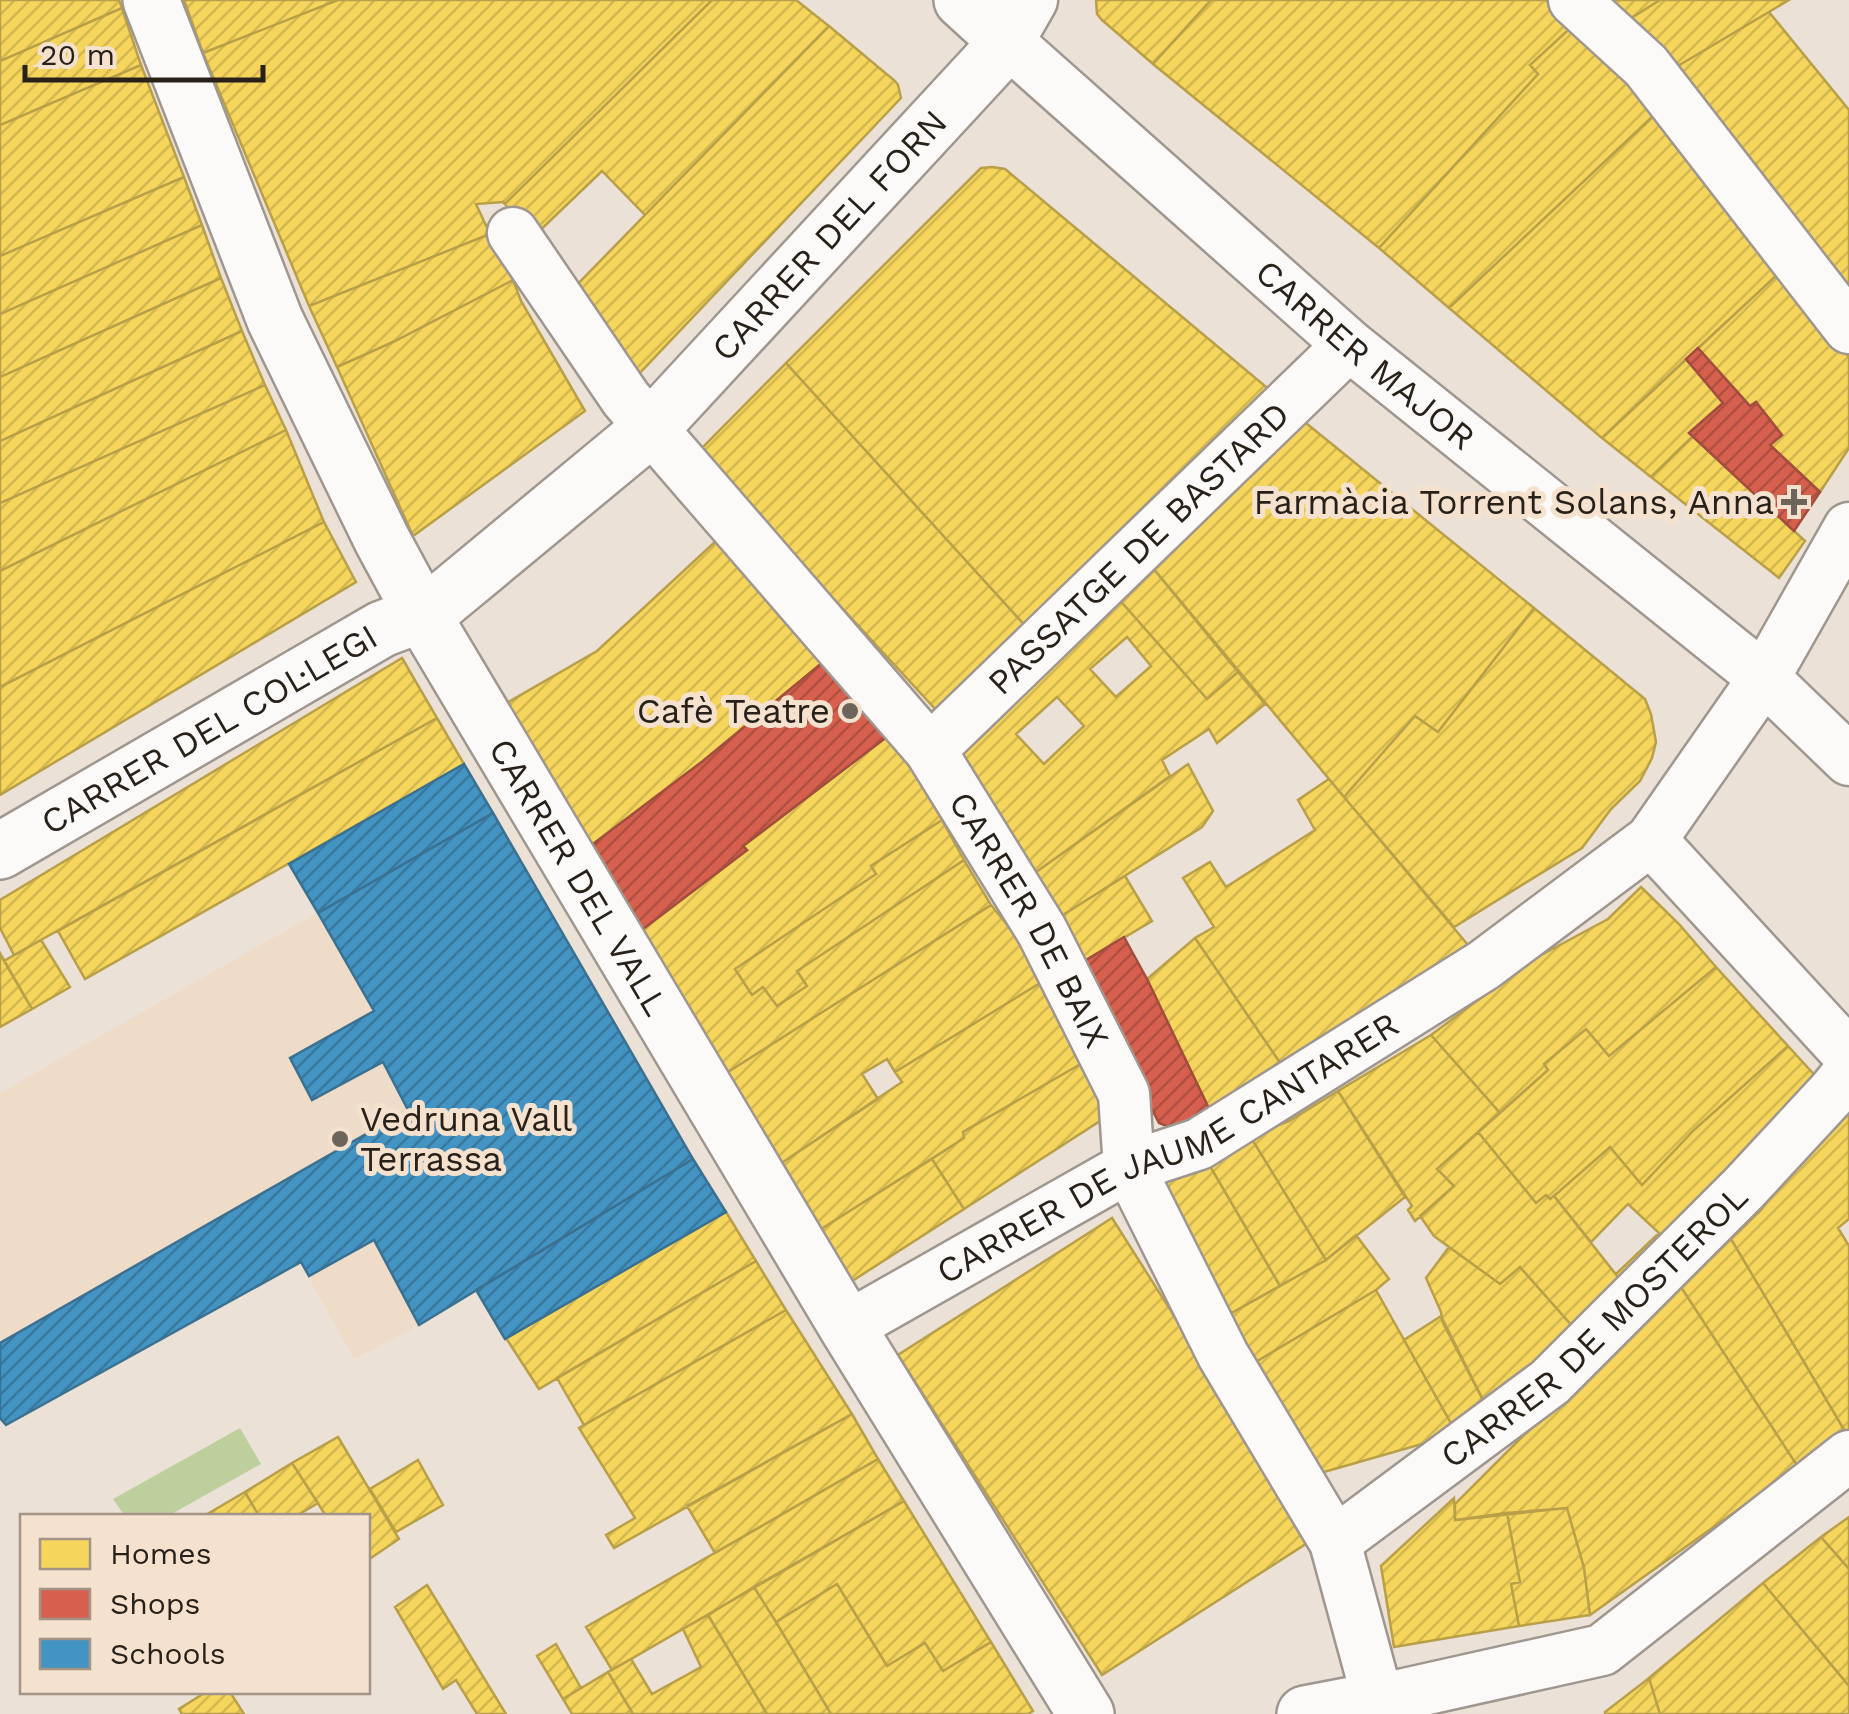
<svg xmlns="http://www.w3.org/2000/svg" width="1849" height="1714" viewBox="0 0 1849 1714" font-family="'Work Sans',sans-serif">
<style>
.built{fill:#eedcc9}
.water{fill:#becf9e}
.homes{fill:url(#homes-hatch);stroke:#b89f48;stroke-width:2.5;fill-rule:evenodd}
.shops{fill:url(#shops-hatch);stroke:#a24d3e;stroke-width:2.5}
.schools{fill:url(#schools-hatch);stroke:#3b7190;stroke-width:2.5}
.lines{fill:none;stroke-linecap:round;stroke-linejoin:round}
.pedestrian-casing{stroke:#9f978f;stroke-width:55}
.minor-casing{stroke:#9f978f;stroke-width:60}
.pedestrian{stroke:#fcfaf9;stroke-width:50}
.minor{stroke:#fcfaf9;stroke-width:55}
.poi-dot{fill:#6d645c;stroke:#f4e1ce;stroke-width:4}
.labels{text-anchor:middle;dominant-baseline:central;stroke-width:10;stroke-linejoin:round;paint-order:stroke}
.street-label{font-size:35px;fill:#28211a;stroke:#f4e1ce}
.poi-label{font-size:35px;fill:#28211a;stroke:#f4e1ce;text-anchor:end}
</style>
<defs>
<pattern id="homes-hatch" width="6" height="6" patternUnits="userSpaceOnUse" patternTransform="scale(2.5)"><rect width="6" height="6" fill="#f6d55c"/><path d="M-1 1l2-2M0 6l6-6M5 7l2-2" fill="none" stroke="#d3b74f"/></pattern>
<pattern id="shops-hatch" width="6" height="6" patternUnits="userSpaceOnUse" patternTransform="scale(2.5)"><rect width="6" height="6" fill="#d6604d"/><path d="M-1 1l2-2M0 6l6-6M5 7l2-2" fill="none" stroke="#ae4f3f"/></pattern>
<pattern id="schools-hatch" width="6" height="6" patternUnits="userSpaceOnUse" patternTransform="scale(2.5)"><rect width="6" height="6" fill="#4393c3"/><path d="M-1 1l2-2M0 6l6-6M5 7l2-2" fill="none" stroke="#38789e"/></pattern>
</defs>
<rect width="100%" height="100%" fill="#ece1d6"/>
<path class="built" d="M493,813L693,1159L419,1325L354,1359L300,1262L6,1425L0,1418V1093Z"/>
<path class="water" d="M240,1428L261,1464L168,1516H125L113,1499Z"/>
<path class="homes" d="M0,0H119L122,8L0,61Z
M184,0H338L203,53Z
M338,0H712L505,204L503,202L476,204L490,234L309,306L203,53Z
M712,0H796L829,26L645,215L602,171L530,240L505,204Z
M1096,0H1207L1209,2L1153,64L1102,20L1097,14Z
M1211,0H1545L1578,21L1530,65L1538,74L1379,248L1153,64Z
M1612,0H1660L1620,25Z
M1660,0H1789L1666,73L1620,25Z
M122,8L141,65L0,125V61Z
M1769,12L1849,110V294L1666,73Z
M1578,21L1653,116L1449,308L1379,248L1538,74L1530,65Z
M829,26L895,81L898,85L901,98L635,378L569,293Z
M141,65L184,177L0,256V125Z
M1653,116L1779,273L1602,438L1449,308Z
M992,167L1005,169L1277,396L1029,630L786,363L981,168Z
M184,177L202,225L0,314V256Z
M202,225L221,278L0,377V314Z
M490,234L513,280L393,342L337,367L309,306Z
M1779,273L1849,357V448L1820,492L1770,445L1782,435L1756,402L1750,406L1698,348Z
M221,278L242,331L0,441V377Z
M513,280L521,301L585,411L413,536L337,367L393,342Z
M242,331L265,385L0,503V441Z
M1686,359L1723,403L1689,433L1693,436L1651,477L1602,438Z
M786,363L1029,630L938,712L698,452Z
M265,385L286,430L0,571V503Z
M1301,419L1534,608L1438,732L1415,716L1344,797L1143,556Z
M286,430L324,522L0,687V571Z
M1693,436L1805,541L1779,578L1651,477Z
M324,522L356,582L0,795V687Z
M717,540L834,653L703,761L581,853L498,708L597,651Z
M1143,556L1238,672L1207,699L1110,589Z
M1110,589L1207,699L1238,672L1265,704L1217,743L1209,729L1162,760L1170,776L1032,875L960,758L975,712ZM1127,637L1151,666L1116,697L1090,669ZM1057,697L1084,726L1044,764L1016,734Z
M1534,608L1645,699L1651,714L1656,742L1652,758L1640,781L1611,809L1582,848L1454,927L1344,797L1415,716L1438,732Z
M402,658L437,718L14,955L0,928V900Z
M437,718L464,764L85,979L58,931Z
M892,733L942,820L871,866L876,874L735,969L752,995L763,987L777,1006L807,986L797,971L964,860L991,905L717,1079L630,939L747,850L743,846Z
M1188,764L1213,811L1202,827L1055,920L1032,875Z
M1329,779L1473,951L1287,1073L1195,938L1214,927L1183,878L1210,862L1226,887L1315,830L1298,800Z
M942,820L964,860L797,971L807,986L777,1006L763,987L752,995L735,969L876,874L871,866Z
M1125,876L1152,921L1078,965L1055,920Z
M1641,887L1679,924L1716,967L1609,1056L1586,1029L1544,1064L1548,1070L1500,1113L1431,1035L1532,960L1608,919Z
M991,905L1050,977L895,1072L887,1059L862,1074L878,1099L774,1168L717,1079Z
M1195,938L1287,1073L1214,1119L1147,979Z
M41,940L70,987L32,1009L4,961Z
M0,953L32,1009L0,1027Z
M1716,967L1788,1046L1694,1130L1642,1185L1610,1147L1554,1196L1550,1199L1546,1195L1536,1203L1478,1132L1548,1070L1544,1064L1586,1029L1609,1056Z
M1050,977L1091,1058L963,1132L964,1138L815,1233L774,1168L902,1082L895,1072Z
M1431,1035L1500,1113L1437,1169L1454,1186L1415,1221L1408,1210L1412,1206L1338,1091Z
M1788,1046L1820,1081L1631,1292L1616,1274L1659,1233L1628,1204L1591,1242L1554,1196L1610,1147L1642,1185L1694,1130Z
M1091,1058L1117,1110L964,1209L932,1159L964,1138L963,1132Z
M1338,1091L1405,1197L1326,1260L1250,1136L1289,1121Z
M1843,1100L1849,1106V1219L1838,1228L1849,1246V1430L1846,1433L1731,1239L1761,1210Z
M1478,1132L1536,1203L1546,1195L1550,1199L1554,1196L1629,1291L1581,1336L1520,1267L1500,1284L1434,1236L1420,1216L1454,1186L1437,1169Z
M1250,1136L1326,1260L1280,1286L1207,1161Z
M932,1159L964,1209L846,1285L815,1233Z
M1207,1161L1280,1286L1228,1315L1157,1187Z
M726,1212L756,1261L539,1389L506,1338Z
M1112,1218L1315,1538L1102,1675L898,1355Z
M1356,1235L1389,1279L1376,1290L1254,1363L1228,1315L1326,1260Z
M1731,1239L1846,1433L1798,1467L1681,1287Z
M1449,1247L1500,1284L1520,1267L1581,1336L1488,1410L1442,1321L1441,1312L1426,1278Z
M756,1261L786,1310L584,1425L557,1378Z
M1681,1287L1798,1467L1590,1615L1584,1568L1567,1508L1455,1520V1504L1519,1440Z
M1376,1290L1457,1434L1317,1474L1254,1363Z
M786,1310L852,1414L614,1548L606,1535L635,1518L579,1428Z
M1441,1316L1488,1410L1457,1434L1404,1340Z
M852,1414L878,1459L715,1553L687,1506Z
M338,1437L399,1539L368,1560V1516H326L292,1463Z
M878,1459L904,1501L612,1670L586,1627Z
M418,1460L443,1505L396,1532L370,1489Z
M292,1463L318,1503L296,1516H259L245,1492Z
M245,1492L259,1516H204Z
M1454,1498L1455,1520L1507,1513L1520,1582L1511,1584L1519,1626L1394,1647L1381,1566Z
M904,1501L991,1642L943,1671L925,1643L887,1666L837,1584L776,1622L754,1587Z
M1567,1508L1584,1568L1590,1615L1519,1626L1511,1584L1520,1582L1507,1513Z
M1849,1517V1569L1821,1537Z
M1821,1537L1849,1569V1686L1763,1583Z
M1763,1583L1849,1686V1714H1660L1649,1678Z
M837,1584L887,1666L925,1643L943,1671L991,1642L1033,1711L1028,1714H831L776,1622Z
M427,1585L506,1714H477L456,1680L443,1689L395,1607Z
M754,1587L776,1622L831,1714H767L708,1615Z
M708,1615L767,1714H633L608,1672L631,1659L652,1694L701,1667L683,1629Z
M556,1644L581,1688L563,1699L537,1656Z
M608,1672L633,1714H572L563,1699Z
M1649,1678L1660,1714H1605V1712Z
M206,1692H230L244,1714H182L179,1709Z"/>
<path class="shops" d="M1698,348L1750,406L1756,402L1782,435L1770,445L1820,492L1794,531L1689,433L1723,403L1686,359Z
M834,653L892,733L743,846L747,850L630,939L581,853L703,761Z
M1124,937L1147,979L1214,1119L1191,1135L1159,1123L1078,965Z"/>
<path class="schools" d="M464,764L493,813L318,913L289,864Z
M493,813L693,1159L419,1325L374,1240L309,1276L301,1262L6,1425L0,1418V1343L408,1110L383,1062L312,1100L290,1058L374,1011L318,913Z
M693,1159L726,1212L505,1339L476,1290Z"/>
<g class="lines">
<g class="pedestrian-casing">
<g id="pedestrian">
<path d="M1574,0L1646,66L1849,328"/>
<path id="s1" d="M1008,42L1349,345L1764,678L1849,760"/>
<path d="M1008,42L1032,0"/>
<path id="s2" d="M513,233L626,399L930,750L1042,931L1124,1094L1129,1167L1223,1355L1335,1542L1378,1700L1602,1650L1849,1456"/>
<path id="s3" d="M930,750L1349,345"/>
<path d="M1651,840L1849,1055"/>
<path id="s4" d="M847,1327L1129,1167L1199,1144L1484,965L1651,840L1764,678L1849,528"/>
<path id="s5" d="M1335,1542L1550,1382L1744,1188L1833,1092L1849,1072"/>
</g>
</g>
<g class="minor-casing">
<g id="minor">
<path id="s6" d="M151,0L275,320L382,540L422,614L847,1327L1086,1714"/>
<path id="s7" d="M0,851L382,629L422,614L442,601L651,428L1008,42L962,0"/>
<path d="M1305,1714L1378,1700L1381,1714"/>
</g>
</g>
<use href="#pedestrian" class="pedestrian"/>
<use href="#minor" class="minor"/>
</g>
<g class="poi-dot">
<path d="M1789 487h10v10h10v10h-10v10h-10v-10h-10v-10h10z"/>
<circle cx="850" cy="711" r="10"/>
<circle cx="340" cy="1139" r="10"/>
</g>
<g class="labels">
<g class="street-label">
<text stroke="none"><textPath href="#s7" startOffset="1042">CARRER DEL FORN</textPath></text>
<text stroke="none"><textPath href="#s1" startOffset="475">CARRER MAJOR</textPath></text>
<text stroke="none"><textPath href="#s3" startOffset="290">PASSATGE DE BASTARD</textPath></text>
<text stroke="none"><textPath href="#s7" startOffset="242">CARRER DEL COL·LEGI</textPath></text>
<text stroke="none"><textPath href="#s6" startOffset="978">CARRER DEL VALL</textPath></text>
<text stroke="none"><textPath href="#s2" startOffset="862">CARRER DE BAIX</textPath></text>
<text stroke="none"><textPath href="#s4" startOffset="368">CARRER DE JAUME CANTARER</textPath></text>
<text stroke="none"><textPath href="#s5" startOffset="338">CARRER DE MOSTEROL</textPath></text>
</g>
<g class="poi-label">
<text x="1774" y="502">Farmàcia Torrent Solans, Anna</text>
<text x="830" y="711">Cafè Teatre</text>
<text x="360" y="1119" text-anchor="start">Vedruna Vall<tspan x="360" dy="40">Terrassa</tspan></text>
</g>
</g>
<rect x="20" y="1514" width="350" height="180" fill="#f4e1ce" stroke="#a29486" stroke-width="2.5"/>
<rect x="40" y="1539" width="50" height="30" fill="#f6d55c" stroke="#a29486" stroke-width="2.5"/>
<text x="110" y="1564" font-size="30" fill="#28211a">Homes</text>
<rect x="40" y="1589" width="50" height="30" fill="#d6604d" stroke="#a29486" stroke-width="2.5"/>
<text x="110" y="1614" font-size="30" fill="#28211a">Shops</text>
<rect x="40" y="1639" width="50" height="30" fill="#4393c3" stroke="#a29486" stroke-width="2.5"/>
<text x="110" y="1664" font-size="30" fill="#28211a">Schools</text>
<path d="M25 65v15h238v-15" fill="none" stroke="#28211a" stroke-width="5"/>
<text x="40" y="65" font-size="30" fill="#28211a" stroke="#f4e1ce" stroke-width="8" paint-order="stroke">20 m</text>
</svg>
